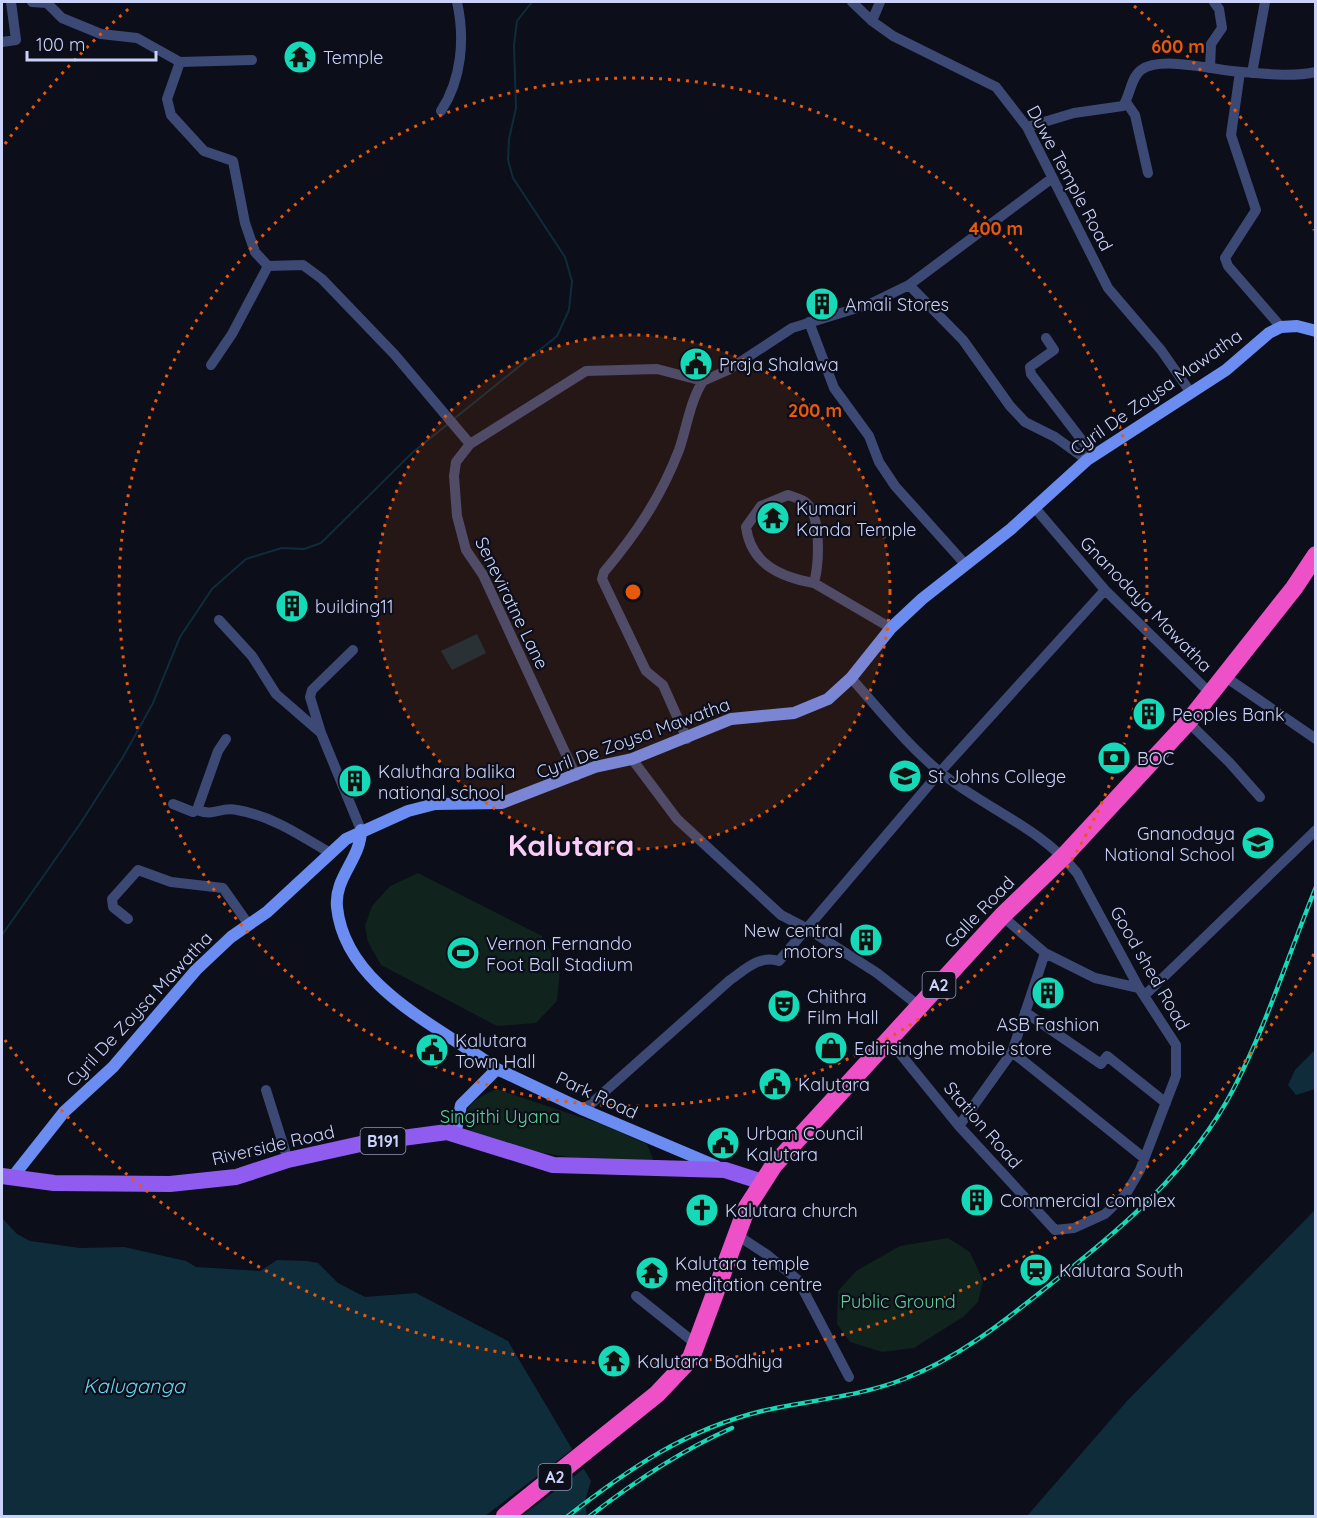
<svg xmlns="http://www.w3.org/2000/svg" width="1317" height="1518" viewBox="0 0 1317 1518" font-family="Quicksand,sans-serif">
<style>
.green{fill:#10231d}
.water{fill:#0f2c3b}
.pier{fill:#0c0e1a}
.lines{fill:none;stroke-linecap:round;stroke-linejoin:round}
.stream{stroke:#0f2c3b;stroke-width:2}
.street{stroke:#3c4974;stroke-width:10}
.secondary{stroke:#6b8cf0;stroke-width:12}
.primary{stroke:#8f5cef;stroke-width:16}
.highway{stroke:#ee51c7;stroke-width:18}
.rail-casing{stroke:#16dab7;stroke-width:4.5}
.rail{stroke:#0c0e1a;stroke-width:2;stroke-dasharray:7;stroke-linecap:butt}
.ring{fill:none;stroke:#e8590c;stroke-width:3;stroke-dasharray:3 6}
.labels{text-anchor:middle;dominant-baseline:central;stroke-width:4.5;stroke-linejoin:round;paint-order:stroke}
.shield{fill:#0c0e1a;stroke:#9197b7;stroke-width:1.5}
.shield-label{font-size:16px;font-weight:bold;fill:#cad2fa}
.poi-label{font-size:18px;fill:#cad2fa;stroke:#0c0e1a;text-anchor:start}
.street-label{font-size:18px;fill:#cad2fa;stroke:#0c0e1a}
.park-label{font-size:18px;fill:#5fd195;stroke:#0c0e1a}
.water-label{font-size:20px;font-style:italic;fill:#63d5ef;stroke:#0c0e1a}
.town-label{font-size:30px;font-weight:bold;fill:#faccf6;stroke:#0c0e1a}
.centre{fill:#e8590c;stroke:#0c0e1a;stroke-width:3}
.ring-label{font-size:18px;text-anchor:middle;font-weight:bold;fill:#e8590c;stroke:#0c0e1a;stroke-width:4.5;stroke-linejoin:round;paint-order:stroke}
</style>
<rect width="100%" height="100%" fill="#0c0e1a"/>
<path class="green" d="M418,873L542,936L560,970L557,1001L536,1023L497,1026L381,965L368,942L365,926L372,906L390,886Z
M496,1089L601,1124L647,1144L653,1159L641,1165C581,1159 520,1155 465,1128C462,1104 478,1098 496,1089Z
M948,1238L970,1252L983,1281L978,1302L963,1317L914,1348L882,1352L850,1342L837,1324L838,1291L856,1271L900,1246Z"/>
<path class="water" d="M477,634L486,653L452,670L441,651Z
M1315,1050V1089L1296,1095L1288,1085L1295,1070Z
M1315,1210V1516H1027L1127,1401Z
M2,1218L17,1234L30,1241L80,1248L124,1247L186,1261L196,1267L260,1271L277,1260L307,1261L318,1263L338,1283L365,1297L416,1293L508,1341L591,1481L585,1501L587,1516H2Z"/>
<path class="pier" d="M574,1448L586,1467L522,1516H485Z"/>
<g class="lines">
<path class="stream" d="M455,418L557,336L569,310L572,281L565,257L513,178L508,160L509,139L516,108L514,45L517,21L532,2
M2,935L80,824L123,757L153,703L180,637L212,589L246,559L282,548L304,549L321,543L413,452L448,424"/>
<path class="street" d="M32,2L47,3L62,18L101,34L137,38L180,62L167,99L171,115L204,151L233,161L245,223L255,252L268,266L303,265L322,279L395,355L470,444
M852,2L872,21L893,36L996,87L1027,127L1108,288L1161,350L1191,393
M872,21L880,2
M2,42L16,40L11,2
M180,62L252,60
M1210,68L1211,44L1222,28L1219,9L1214,2
M1240,72L1231,135L1256,210L1225,258L1228,266L1281,327
M1252,73L1265,2
M1126,102L1135,115L1148,173
M441,111C462,79 465,38 457,2
M1027,127L1074,113L1123,106C1130,96 1131,77 1141,70C1162,55 1217,71 1242,72C1266,74 1292,77 1316,72
M909,285L963,340L1010,406L1025,422L1055,437L1087,460
M809,322L834,388L869,436L879,462L895,486L965,564
M1046,338L1054,350L1030,367L1031,374L1094,456
M211,365L232,334L268,266
M703,381L728,370L792,328L870,304L909,285L1051,179
M1035,508L1105,590L1211,694
M814,583C780,577 751,564 746,527L761,506L788,495C793,497 800,498 805,502C822,515 819,564 814,583L891,628
M219,620L252,656L276,694L321,733L361,830
M1224,676L1316,739
M851,678C879,709 907,745 940,772C984,808 1040,827 1077,873L1139,988L1176,1045V1076L1140,1170L1126,1194L1105,1214L1074,1228L1055,1230L959,1126L889,1040
M1188,722L1229,762L1260,797
M321,733L310,697L312,690L353,650
M687,739L663,685L646,671L602,579L604,572C636,534 661,497 679,450C687,427 690,401 703,381
M632,759L677,819L781,915L808,929L877,973L919,1006
M576,776L483,575L466,550L457,516L454,476L456,462L470,444L586,371L657,369L703,381
M173,804L193,812L197,810L218,751L226,739
M197,810C215,817 221,806 237,810C272,816 300,835 330,853
M1002,916L1045,953L1095,978L1139,988
M128,919L113,907L112,899L138,870L171,882L223,888L249,925
M1145,995L1316,830
M1025,1012L1101,1064L1107,1056L1166,1103
M1012,1052L1144,1158
M266,1090L288,1160
M584,1110L730,980C746,969 759,955 779,961L940,772L1105,590
M959,1126L1012,1052L1045,953
M737,1235L766,1254L798,1280L849,1377
M636,1296L696,1344"/>
<path class="secondary" d="M361,830C361,859 334,877 337,907C345,987 441,1027 497,1069
M455,1135L461,1105L497,1069L584,1110L716,1166
M11,1179L64,1112L113,1067L196,970L231,937L267,912L346,839L408,811L435,804L502,803L595,767L632,759L731,719L794,713L828,699L851,678L891,628L922,599L1011,529L1087,460L1226,370L1269,333L1281,327L1297,326L1316,331"/>
<path class="primary" d="M2,1176L54,1183L170,1184L236,1177L288,1160L365,1143L447,1132L553,1165L725,1170L763,1182"/>
<path class="highway" d="M505,1516L657,1394L691,1358L747,1207L774,1165L1002,916L1064,856L1188,722L1294,588L1316,555"/>
<g class="rail-casing">
<path id="rail" d="M568,1516C630,1468 685,1430 762,1411C809,1400 858,1397 904,1379C958,1358 1002,1323 1047,1287C1119,1231 1191,1171 1234,1088C1267,1024 1289,953 1316,887
M590,1516C635,1481 680,1451 732,1428"/>
</g>
<use href="#rail" class="rail"/>
</g>
<circle cx="633" cy="592" r="257" fill="#e8590c" fill-opacity=".12"/>
<g class="ring">
<circle cx="633" cy="592" r="257"/>
<circle cx="633" cy="592" r="514"/>
<path d="M1314 954A771 771 0 0 1 5 1040M5 144A771 771 0 0 1 132 6M1134 6A771 771 0 0 1 1314 230"/>
</g>
<defs>
<g id="temple-disc" transform="scale(1.725)"><circle r="9.5" fill="#16dab7" stroke="#0c0e1a"/><path d="M0-6L5-2H3V0L6.5 2.5H4V6H1.5V3h-3V6H-4V2.5H-6.5L-3 0V-2H-5Z" fill="#111"/></g>
<g id="building-disc" transform="scale(1.725)"><circle r="9.5" fill="#16dab7" stroke="#0c0e1a"/><path d="M-4-6H4V6H1V3H-1V6H-4ZM-2.5-4.3h1.7v1.8h-1.7ZM.8-4.3h1.7v1.8H.8ZM-2.5-1h1.7V.8h-1.7ZM.8-1h1.7V.8H.8Z" fill="#111"/></g>
<g id="civic-disc" transform="scale(1.725)"><circle r="9.5" fill="#16dab7" stroke="#0c0e1a"/><path d="M-.6-6.5H3V-4.5H.6V-3L4-1V1h2V6H-6V1h2V-1L-.6-3ZM-1.2 2.5V6h2.4V2.5Z" fill="#111"/></g>
<g id="bank-disc" transform="scale(1.725)"><circle r="9.5" fill="#16dab7" stroke="#0c0e1a"/><path d="M-6-4H6V4H-6ZM0-2.3a2.3 2.3 0 1 0 0 4.6a2.3 2.3 0 1 0 0-4.6Z" fill="#111"/></g>
<g id="school-disc" transform="scale(1.725)"><circle r="9.5" fill="#16dab7" stroke="#0c0e1a"/><path d="M0-5L7-2L0 1L-7-2ZM-4 1L0 2.5L4 1V4Q0 6-4 4Z" fill="#111"/></g>
<g id="university-disc" transform="scale(1.725)"><circle r="9.5" fill="#16dab7" stroke="#0c0e1a"/><path d="M0-5L7-2L0 1L-7-2ZM-4 1L0 2.5L4 1V4Q0 6-4 4Z" fill="#111"/></g>
<g id="stadium-disc" transform="scale(1.725)"><circle r="9.5" fill="#16dab7" stroke="#0c0e1a"/><path d="M0-5a6.5 5 0 1 0 0 10a6.5 5 0 1 0 0-10ZM-3.5-1.8h7v3.6h-7Z" fill="#111"/></g>
<g id="theatre-disc" transform="scale(1.725)"><circle r="9.5" fill="#16dab7" stroke="#0c0e1a"/><path d="M-5-5.5Q0-4 5-5.5V0Q5 5 0 6Q-5 5-5 0ZM-3.3-2.5H-1v1.5H-3.3ZM1-2.5H3.3v1.5H1ZM-2.8 1Q0 5.5 2.8 1Z" fill="#111"/></g>
<g id="shop-disc" transform="scale(1.725)"><circle r="9.5" fill="#16dab7" stroke="#0c0e1a"/><path d="M-5-2.5h2.3a2.7 3.5 0 0 1 5.4 0H5L5.5 6h-11ZM-1.5-2.5h3a1.5 2.3 0 0 0-3 0Z" fill="#111"/></g>
<g id="church-disc" transform="scale(1.725)"><circle r="9.5" fill="#16dab7" stroke="#0c0e1a"/><path d="M-1.2-6h2.4v3.5h3.3v2.4h-3.3V6h-2.4V-.1h-3.3v-2.4h3.3Z" fill="#111"/></g>
<g id="station-disc" transform="scale(1.725)"><circle r="9.5" fill="#16dab7" stroke="#0c0e1a"/><path d="M-3-6H3Q5-6 5-4V2Q5 4 3 4L4.5 6H3L1.5 4h-3L-3 6H-4.5L-3 4Q-5 4-5 2V-4Q-5-6-3-6ZM-3.5-4v3h7v-3ZM-3.5 1v1.5H-2V1ZM2 1v1.5H3.5V1Z" fill="#111"/></g>
</defs>
<g fill-rule="evenodd">
<use href="#temple-disc" x="300" y="57"/>
<use href="#building-disc" x="822" y="304"/>
<use href="#civic-disc" x="696" y="364"/>
<use href="#temple-disc" x="773" y="518"/>
<use href="#building-disc" x="292" y="606"/>
<use href="#building-disc" x="1149" y="714"/>
<use href="#bank-disc" x="1114" y="758"/>
<use href="#school-disc" x="905" y="776"/>
<use href="#building-disc" x="355" y="781"/>
<use href="#university-disc" x="1258" y="843"/>
<use href="#building-disc" x="866" y="940"/>
<use href="#stadium-disc" x="463" y="953"/>
<use href="#building-disc" x="1048" y="993"/>
<use href="#theatre-disc" x="784" y="1006"/>
<use href="#shop-disc" x="831" y="1048"/>
<use href="#civic-disc" x="432" y="1050"/>
<use href="#civic-disc" x="775" y="1084"/>
<use href="#civic-disc" x="723" y="1143"/>
<use href="#building-disc" x="977" y="1200"/>
<use href="#church-disc" x="702" y="1210"/>
<use href="#station-disc" x="1036" y="1270"/>
<use href="#temple-disc" x="652" y="1273"/>
<use href="#temple-disc" x="614" y="1361"/>
</g>
<g class="labels">
<g class="shield">
<rect x="922.5" y="972" width="33" height="26" rx="4.5"/>
<rect x="360.5" y="1128" width="45" height="26" rx="4.5"/>
<rect x="538.5" y="1464" width="33" height="26" rx="4.5"/>
</g>
<g class="shield-label">
<text x="939" y="985">A2</text>
<text x="383" y="1141">B191</text>
<text x="555" y="1477">A2</text>
</g>
<g class="poi-label">
<text x="323" y="57">Temple</text>
<text x="845" y="304">Amali Stores</text>
<text x="719" y="364">Praja Shalawa</text>
<text x="796" y="508">Kumari<tspan x="796" dy="21">Kanda Temple</tspan></text>
<text x="315" y="606">building11</text>
<text x="1172" y="714">Peoples Bank</text>
<text x="1137" y="758">BOC</text>
<text x="378" y="771">Kaluthara balika<tspan x="378" dy="21">national school</tspan></text>
<text x="928" y="776">St Johns College</text>
<text x="1235" y="833" text-anchor="end">Gnanodaya<tspan x="1235" dy="21">National School</tspan></text>
<text x="843" y="930" text-anchor="end">New central<tspan x="843" dy="21">motors</tspan></text>
<text x="486" y="943">Vernon Fernando<tspan x="486" dy="21">Foot Ball Stadium</tspan></text>
<text x="807" y="996">Chithra<tspan x="807" dy="21">Film Hall</tspan></text>
<text x="1048" y="1024" text-anchor="middle">ASB Fashion</text>
<text x="455" y="1040">Kalutara<tspan x="455" dy="21">Town Hall</tspan></text>
<text x="854" y="1048">Edirisinghe mobile store</text>
<text x="798" y="1084">Kalutara</text>
<text x="746" y="1133">Urban Council<tspan x="746" dy="21">Kalutara</tspan></text>
<text x="1000" y="1200">Commercial complex</text>
<text x="725" y="1210">Kalutara church</text>
<text x="675" y="1263">Kalutara temple<tspan x="675" dy="21">meditation centre</tspan></text>
<text x="1059" y="1270">Kalutara South</text>
<text x="637" y="1361">Kalutara Bodhiya</text>
</g>
<g class="street-label">
<text transform="translate(1070 178) rotate(62)">Duwe Temple Road</text>
<text transform="translate(1156 392) rotate(-35)">Cyril De Zoysa Mawatha</text>
<text transform="translate(512 603) rotate(64)">Seneviratne Lane</text>
<text transform="translate(1146 604) rotate(46)">Gnanodaya Mawatha</text>
<text transform="translate(633 738) rotate(-20)">Cyril De Zoysa Mawatha</text>
<text transform="translate(979 912) rotate(-46)">Galle Road</text>
<text transform="translate(1150 968) rotate(60)">Good shed Road</text>
<text transform="translate(139 1009) rotate(-47)">Cyril De Zoysa Mawatha</text>
<text transform="translate(597 1095) rotate(25)">Park Road</text>
<text transform="translate(983 1125) rotate(49)">Station Road</text>
<text transform="translate(273 1145) rotate(-13)">Riverside Road</text>
</g>
<g class="park-label">
<text x="500" y="1116">Singithi Uyana</text>
<text x="898" y="1301">Public Ground</text>
</g>
<g class="water-label">
<text x="134" y="1385">Kaluganga</text>
</g>
<g class="town-label">
<text x="571" y="845">Kalutara</text>
</g>
</g>
<circle cx="633" cy="592" r="9" class="centre"/>
<g class="ring-label">
<text x="1178" y="53">600 m</text>
<text x="996" y="235">400 m</text>
<text x="815" y="417">200 m</text>
</g>
<rect width="1317" height="1518" fill="none" stroke="#cad2fa" stroke-width="6"/>
<path d="M27 51v9h129v-9" fill="none" stroke="#cad2fa" stroke-width="3"/>
<text x="36" y="51" font-size="18" fill="#cad2fa" stroke="#0c0e1a" stroke-width="4.5" paint-order="stroke">100 m</text>
</svg>
